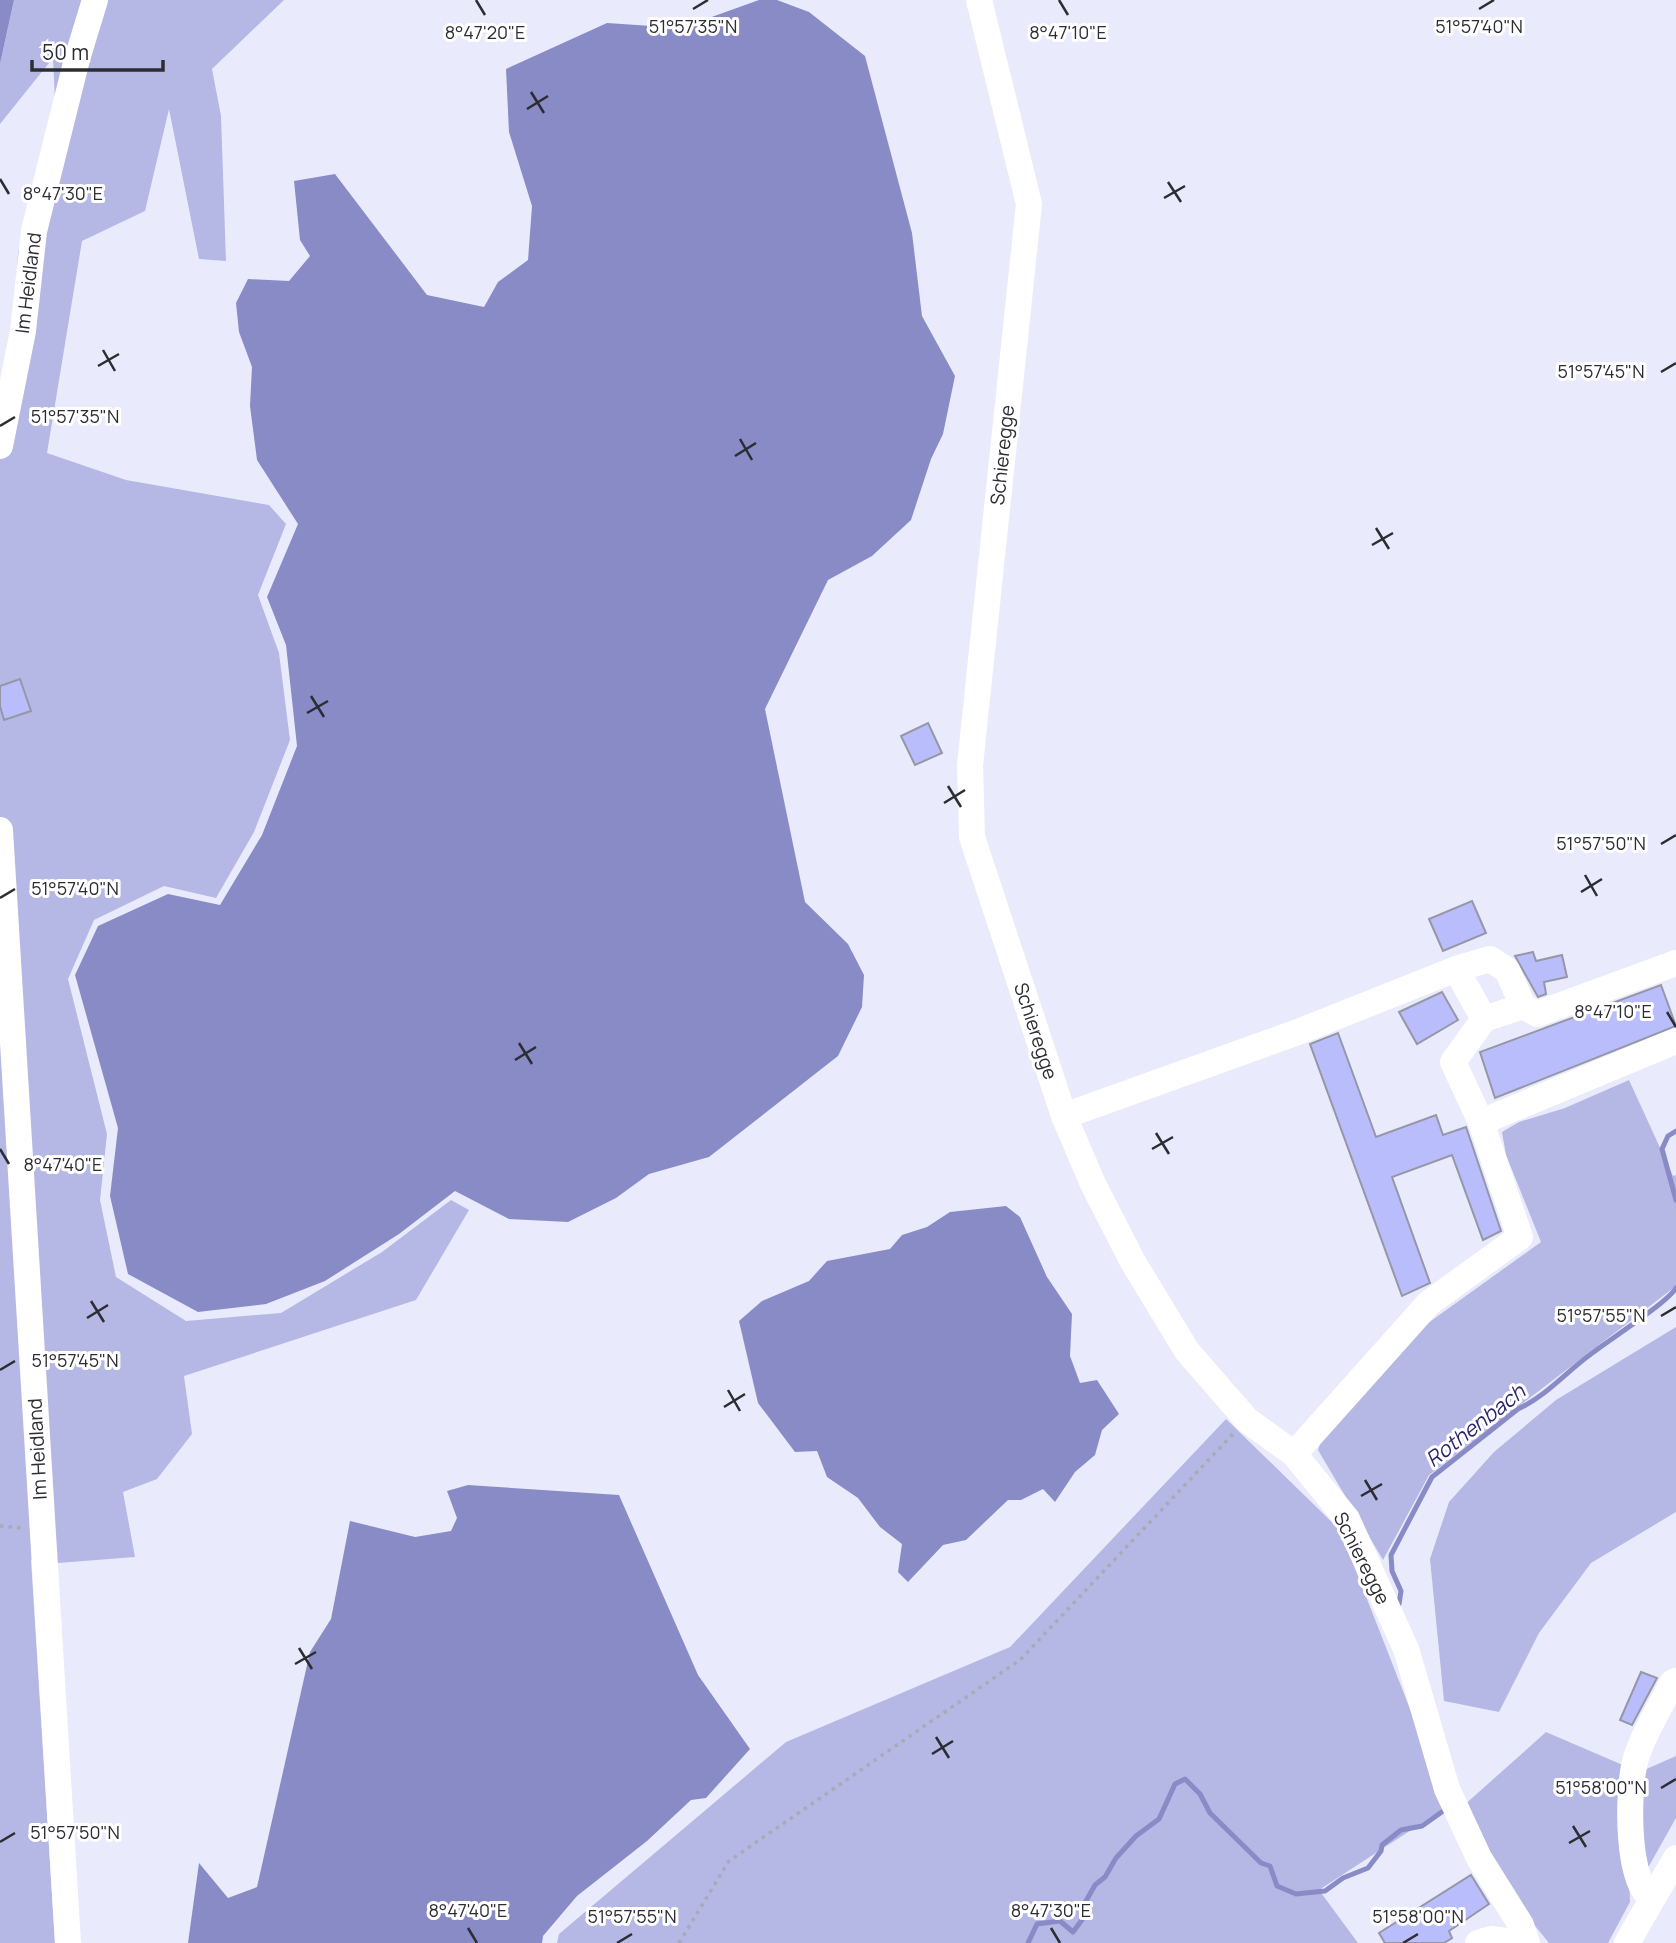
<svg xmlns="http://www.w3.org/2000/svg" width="1676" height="1943" viewBox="0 0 1676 1943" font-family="Manrope,sans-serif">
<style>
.green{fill:#b5b8e4}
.water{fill:#888bc6}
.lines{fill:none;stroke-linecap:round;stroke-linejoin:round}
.stream{stroke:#888bc6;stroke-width:5}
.building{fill:#babdfb;stroke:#9597a6;stroke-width:2}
.path{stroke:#a8aab7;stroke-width:3.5;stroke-dasharray:3.5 5;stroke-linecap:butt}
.minor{stroke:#fff;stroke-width:26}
.ticks{fill:none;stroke:#2c2c33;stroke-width:2.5}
.labels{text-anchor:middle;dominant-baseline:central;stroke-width:6;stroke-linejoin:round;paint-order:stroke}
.street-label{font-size:19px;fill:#2c2c33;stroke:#fff}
.water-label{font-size:21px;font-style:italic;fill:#2c256b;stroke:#fff}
.ticks-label{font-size:18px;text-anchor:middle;fill:#2c2c33;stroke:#fff;stroke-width:6;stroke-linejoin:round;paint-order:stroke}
</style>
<rect width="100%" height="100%" fill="#e9ebfc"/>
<path class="green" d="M14,0H284L212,69L221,116L226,261L199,259L169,109L145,211L82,241L47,453L126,480L269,505L286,524L258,595L279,653L290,740L254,832L216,898L164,886L94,920L68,979L107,1134L100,1200L116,1277L186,1321L281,1313L382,1252L451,1200L469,1210L416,1300L184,1376L192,1434L157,1479L123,1492L135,1557L58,1563L31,1560L55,1943H0V429L11,362L18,253L55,101L53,58L0,124V64Z
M1629,1080L1673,1176L1676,1175V1286L1429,1475L1383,1560L1318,1450L1321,1440L1410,1336L1541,1242L1506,1155L1502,1132L1519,1122L1565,1108Z
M1676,1327V1512L1591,1563L1539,1633L1499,1712L1444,1701L1430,1559L1449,1502L1494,1452L1556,1400Z
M1226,1419L1340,1530L1448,1806L1319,1890L1358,1943H557L559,1934L786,1742L1010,1647Z
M1546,1732L1625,1766L1630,1902L1608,1943H1549L1523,1911L1461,1808Z
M1676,1756V1818L1645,1873L1643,1867L1642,1771Z"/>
<path class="water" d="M0,0H14L0,64Z
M759,0H777L809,12L865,56L912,233L922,316L955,376L943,434L931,459L911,520L872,556L828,580L765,709L805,902L848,944L864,975L862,1007L838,1056L709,1157L649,1174L616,1198L568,1222L509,1219L455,1191L399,1234L325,1281L266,1304L198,1312L128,1274L110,1196L118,1128L75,975L98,926L168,894L220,905L262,835L297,746L286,645L267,597L298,524L257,460L250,406L252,367L239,332L236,303L248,279L289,281L310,256L300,240L294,181L335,174L427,295L484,307L498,282L528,260L532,206L509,132L506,69L607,23L681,28Z
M1006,1206L1020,1217L1047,1277L1072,1314L1070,1356L1080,1383L1097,1380L1119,1414L1102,1430L1095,1455L1075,1472L1055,1502L1043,1489L1021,1500H1008L966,1540L943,1545L908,1582L898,1572L902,1544L880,1527L858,1498L827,1477L817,1451L795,1452L758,1403L739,1321L762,1301L809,1281L827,1261L890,1249L902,1235L927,1227L950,1212Z
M468,1485L619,1495L698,1675L750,1749L706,1798L691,1800L647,1841L577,1896L543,1936L542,1943H188L199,1863L228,1898L257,1887L310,1652L331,1619L350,1521L415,1537L451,1531L457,1518L447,1491Z"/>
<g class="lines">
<path class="stream" d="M1676,1131L1668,1136L1662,1149L1676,1200
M1399,1604L1401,1591L1392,1571L1391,1555L1432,1477L1518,1409C1545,1397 1566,1372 1591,1354C1609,1340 1667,1303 1676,1288
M1028,1943L1037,1924L1060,1921L1073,1932L1084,1917L1082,1908L1095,1885L1105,1877L1116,1858L1136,1836L1159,1819L1175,1784L1185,1779L1200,1794L1210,1813L1261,1863L1270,1866L1277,1886L1296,1894L1325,1891L1343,1878L1368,1868L1381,1851L1382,1845L1401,1830L1422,1826L1446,1809"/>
</g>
<path class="building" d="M20,679L31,711L4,720L0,706V686Z
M928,723L942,753L915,765L901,736Z
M1472,901L1486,933L1443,951L1429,919Z
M1533,952L1536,961L1562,955L1567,977L1544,982L1546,994L1538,997L1515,956Z
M1661,985L1676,1026L1495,1098L1480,1052Z
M1442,992L1458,1020L1417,1044L1399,1012Z
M1338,1033L1376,1137L1436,1115L1443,1135L1466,1127L1501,1231L1483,1240L1452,1155L1392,1177L1430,1283L1402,1296L1310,1044Z
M1641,1672L1657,1678L1632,1725L1620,1720Z
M1471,1875L1489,1904L1449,1931L1452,1938L1444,1943H1385L1379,1933Z"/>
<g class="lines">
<path class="path" d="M0,1526L22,1528
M679,1943L729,1861L1020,1660L1233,1434"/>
<path class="minor" d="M979,0L1029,204L970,765L972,837L1064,1116L1093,1184L1133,1262L1187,1351L1247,1420L1294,1454L1347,1519L1406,1649L1447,1789L1479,1858L1521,1925L1527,1943
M0,446L23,331L34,231L77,59L95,0
M0,830L68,1943
M1456,969L1490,959L1507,970L1523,1006L1537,1014L1676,963
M1064,1116L1298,1032L1456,969L1484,1019
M1481,1122L1676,1041
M1294,1454L1429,1303L1520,1237L1481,1122L1453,1062L1484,1019L1523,1006
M1652,1899C1626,1881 1628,1796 1634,1766C1639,1741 1661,1706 1672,1683L1676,1681
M1478,1943L1491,1939L1521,1943
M1627,1943L1676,1858"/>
</g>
<path class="ticks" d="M476,0L485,15M1059,0L1068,15M693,9L708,0M1479,9L1494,0M531,92L544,113M527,109L548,96M0,179L9,194M1168,182L1181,202M1164,198L1185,186M103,350L115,371M98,366L119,354M1661,372L1676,363M0,426L15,417M740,439L752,460M735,456L756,443M1376,528L1389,549M1372,545L1393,533M311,696L324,717M307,713L328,701M948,786L961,807M944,803L965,790M1661,844L1676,835M1585,875L1597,896M1581,892L1602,879M0,898L15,889M1667,1012L1676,1027M519,1043L532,1064M515,1060L536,1047M1156,1133L1169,1154M0,1149L9,1164M1152,1149L1173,1137M91,1301L104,1322M1661,1316L1676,1307M87,1318L108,1305M0,1370L15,1361M728,1390L740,1411M724,1407L745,1394M1365,1480L1377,1500M1361,1496L1382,1484M299,1648L312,1669M295,1664L316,1652M936,1737L949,1758M932,1754L953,1741M1661,1788L1676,1779M1573,1826L1586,1847M0,1842L15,1833M1569,1843L1590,1831M468,1928L477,1943M1051,1928L1060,1943M617,1943L632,1934M1403,1943L1418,1934"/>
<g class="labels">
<g class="street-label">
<text transform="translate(28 283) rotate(-83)">Im Heidland</text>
<text transform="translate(1002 455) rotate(-84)">Schieregge</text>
<text transform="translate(1036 1031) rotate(72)">Schieregge</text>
<text transform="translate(37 1449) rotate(-93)">Im Heidland</text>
<text transform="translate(1362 1558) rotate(63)">Schieregge</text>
</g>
<g class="water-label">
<text transform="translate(1475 1425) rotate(-38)">Rothenbach</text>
</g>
</g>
<g class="ticks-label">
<text x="1479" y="33">51°57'40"N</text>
<text x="693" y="33">51°57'35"N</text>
<text x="485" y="39">8°47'20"E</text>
<text x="1068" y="39">8°47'10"E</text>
<text x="63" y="200">8°47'30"E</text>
<text x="1601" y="378">51°57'45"N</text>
<text x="75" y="423">51°57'35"N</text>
<text x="1601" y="850">51°57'50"N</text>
<text x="75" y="895">51°57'40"N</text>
<text x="1613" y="1018">8°47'10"E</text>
<text x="63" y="1171">8°47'40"E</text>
<text x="1601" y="1322">51°57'55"N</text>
<text x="75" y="1367">51°57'45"N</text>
<text x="1601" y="1794">51°58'00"N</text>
<text x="75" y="1839">51°57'50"N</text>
<text x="468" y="1917">8°47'40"E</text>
<text x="1051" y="1917">8°47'30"E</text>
<text x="632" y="1923">51°57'55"N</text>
<text x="1418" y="1923">51°58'00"N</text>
</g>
<path d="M32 60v10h131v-10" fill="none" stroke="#2c2c33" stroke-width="3.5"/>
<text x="42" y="60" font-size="21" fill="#2c2c33" stroke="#ffffff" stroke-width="5" paint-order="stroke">50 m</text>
</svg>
